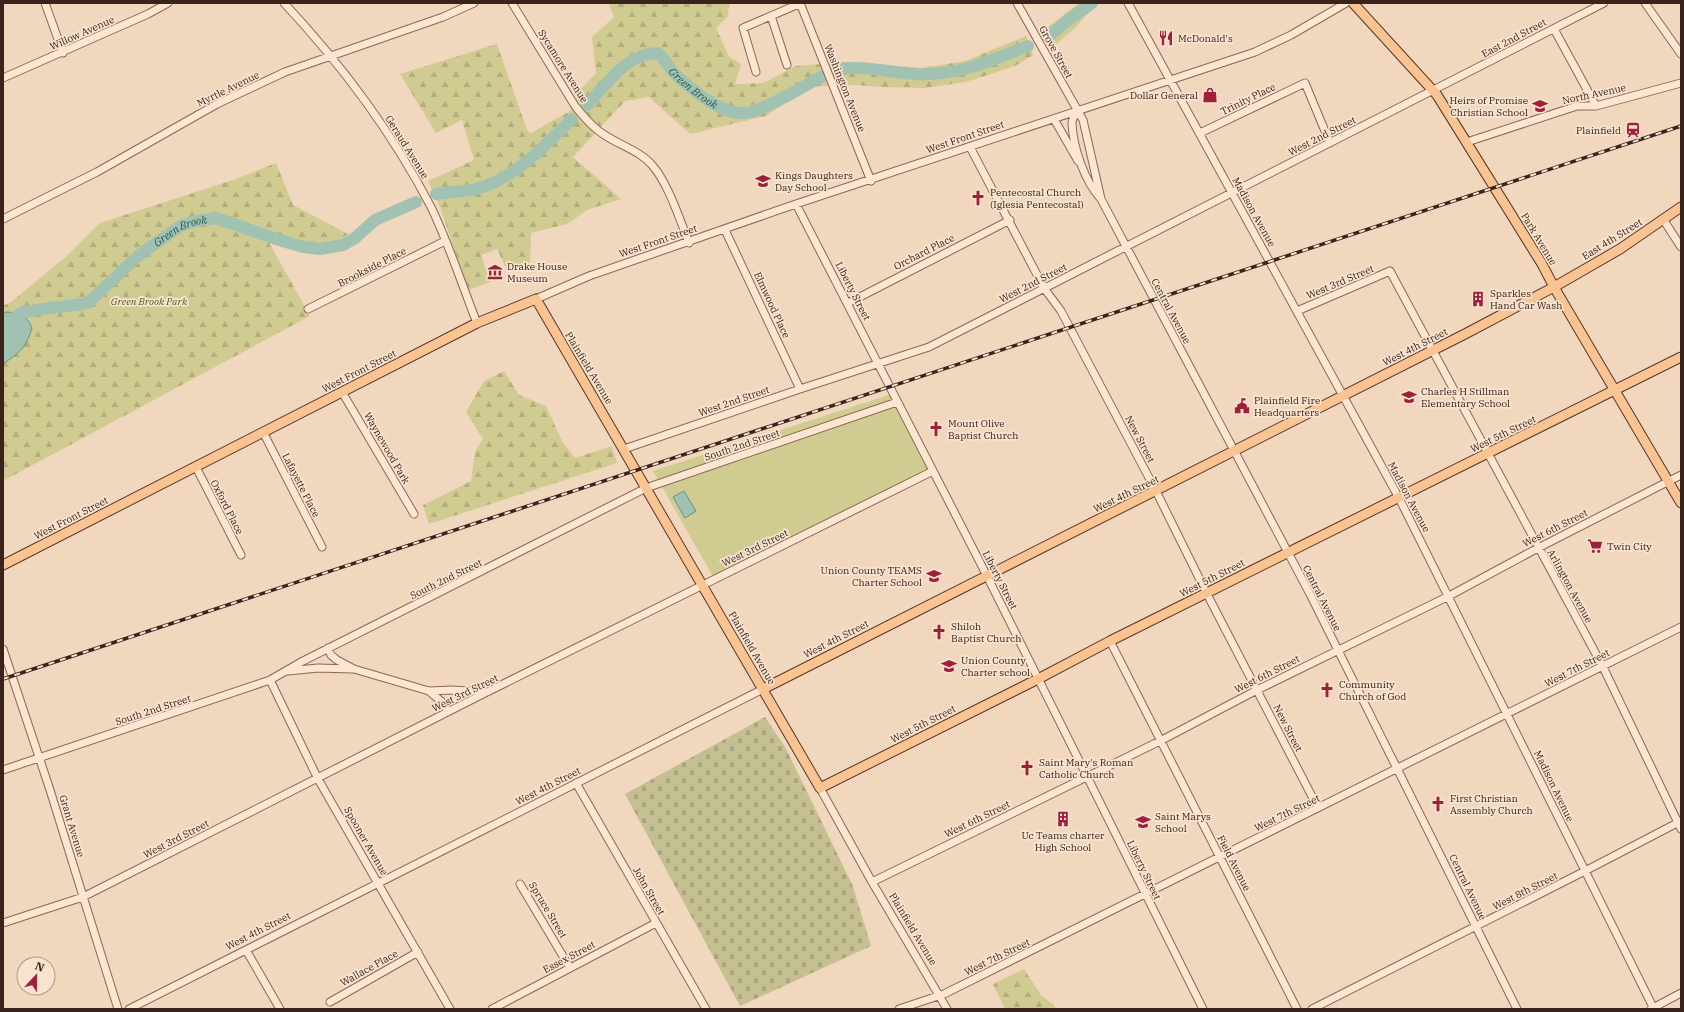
<svg xmlns="http://www.w3.org/2000/svg" width="1684" height="1012" viewBox="0 0 1684 1012" font-family="'IBM Plex Serif',serif">
<style>
.green{fill:#d0cb91}
.forest{fill:url(#forest-firs)}
.cemetery{fill:url(#cemetery-stones)}
.water{fill:#a1c2b2;stroke:#68917f}
.lines{fill:none;stroke-linecap:round;stroke-linejoin:round}
.river{stroke:#a1c2b2;stroke-width:12}
.minor-casing{stroke:#8b6755;stroke-width:9}
.major-casing{stroke:#58362a;stroke-width:11}
.minor{stroke:#fce6d1;stroke-width:7}
.major{stroke:#f9c491;stroke-width:9}
.rail-casing{stroke:#39231b;stroke-width:3.5}
.rail{stroke:#f8e3ce;stroke-width:2;stroke-dasharray:6;stroke-linecap:butt}
.labels{text-anchor:middle;dominant-baseline:central;stroke-width:3.5;stroke-linejoin:round;paint-order:stroke}
.street-label{font-size:10px;fill:#39231b;stroke:#f8e3ce}
.poi-label{font-size:10px;fill:#39231b;stroke:#f8e3ce;text-anchor:start}
.park-label{font-size:10px;font-style:italic;fill:#545720;stroke:#f8e3ce}
.water-label{font-size:11px;font-style:italic;fill:#295a4d;stroke:#f8e3ce}
</style>
<defs>
<pattern id="forest-firs" width="22" height="20" patternUnits="userSpaceOnUse"><rect width="22" height="20" fill="#d0cb91"/><path d="M5 1l3.5 6h-7zM16 11l3.5 6h-7z" fill="#b3ae7c"/></pattern>
<pattern id="cemetery-stones" width="16" height="16" patternUnits="userSpaceOnUse"><rect width="16" height="16" fill="#c4c091"/><path d="M2 7V4a2 2 0 0 1 4 0v3zM10 15v-3a2 2 0 0 1 4 0v3z" fill="#a9a57c"/></pattern>
</defs>
<rect width="100%" height="100%" fill="#f1d7be"/>
<path class="green" d="M892,394L931,470L715,580L653,471Z"/>
<path class="forest" d="M608,3H729L728,16L716,28L729,57L741,64L735,84L763,83L796,66L846,62L921,68L965,61L1026,36L1033,55L1015,66L966,82L924,88L883,87L855,85L819,86L805,90L766,116L690,134L649,97L625,101L573,157L621,199L587,210L567,224L531,233L530,267L507,270L497,249L481,255L490,282L468,290L440,207L428,181L474,160L462,120L436,133L400,74L497,44L527,130L531,133L570,111L579,91L596,73L592,37L614,17Z
M1079,3H1097L1076,27L1054,46L1044,30Z
M276,163L293,205L348,234L331,246L266,237L310,316L3,481V306L11,302L67,256L100,223L236,179Z
M504,371L519,395L546,406L562,441L575,458L612,446L617,463L429,524L423,505L471,481L475,452L483,439L466,412L484,381Z
M1024,969L1041,995L1054,1005L1056,1009H1005L993,984Z"/>
<path class="cemetery" d="M765,717L785,747L852,884L871,946L740,1006L625,794Z"/>
<path class="water" d="M6,312C20,313 26,314 32,328C26,348 20,352 3,364V314Z
M684,491L696,511L685,518L673,497Z"/>
<g class="lines">
<g class="river">
<path d="M1048,37L1068,20L1092,3"/>
<path d="M835,70C861,64 890,73 917,74C958,76 990,61 1028,46"/>
<path id="s1" d="M587,105C607,84 626,53 658,53C666,60 670,70 677,76C693,90 721,114 743,113C761,113 804,86 821,77"/>
<path d="M436,194C449,192 463,192 476,189C516,178 543,147 572,119"/>
<path id="s2" d="M3,325L23,312L88,303L138,256L180,226L196,221L216,218L279,240L303,247L320,249L343,245L355,238L375,220L416,202"/>
</g>
<g class="minor-casing">
<path id="minor" d="M45,3L63,53
M284,3C341,64 392,132 431,207C449,244 462,285 477,323
M512,3L575,106C583,116 592,127 603,134C619,145 640,151 652,165C668,183 680,220 689,243
M800,3L871,181
M1017,3L1083,120L1101,199
M1128,3L1399,498L1654,1009
M1645,3L1681,54
M771,16L787,65
M1554,29L1596,106
M756,72L743,28L801,3
M3,78L148,14L168,3
M1077,112C1075,115 1072,119 1072,123C1073,148 1085,182 1101,199L1310,594L1517,1009
M1054,119L1078,161
M1200,133L1305,83L1330,143
M1467,142L1577,106H1596L1681,83
M970,147L1044,288L1061,311L1156,491L1207,594L1318,808
M796,204L987,576L1203,1009
M3,219L97,172L217,104L285,72L443,17L474,3
M1663,219L1681,247
M725,230L800,389
M536,299L589,276L796,204L1255,52L1291,35L1346,3
M848,303L1010,220
M308,309L445,241
M1297,311L1390,271L1603,667L1681,829
M342,392L414,514
M263,432L322,547
M624,449L800,389L929,347L1604,3
M196,467L241,555
M1110,641L1297,1009
M328,648L331,655L337,660L354,669L429,691L451,690L487,692
M3,649L50,790L118,1009
M288,671L318,668L352,669
M270,680L318,779L450,1009
M429,691L443,703L448,712
M3,770L270,680L303,661L646,488L897,402
M576,783L706,1009
M820,788L872,882L947,1009
M872,882L1162,740L1257,690L1449,596L1538,548L1681,475
M520,884L570,968
M3,923L83,897L487,692L933,471
M246,950L280,1009
M330,1002L418,952
M129,1009L763,689
M492,1009L656,923
M899,1009L944,994L1681,627
M1312,1009L1585,871L1681,821
M1651,1009L1681,993"/>
</g>
<g class="major-casing">
<path id="major" d="M1353,3L1437,95L1542,264L1554,287L1681,503
M3,565L477,323L536,299L820,788L1038,679L1110,641L1681,357
M763,689L1465,334L1554,287L1620,249L1681,207"/>
</g>
<use href="#minor" class="minor"/>
<use href="#major" class="major"/>
<g class="rail-casing">
<path id="rail" d="M3,679L1681,126"/>
</g>
<use href="#rail" class="rail"/>
</g>
<defs>
<g id="restaurant-bare" transform="scale(1.2)"><path d="M-5-6h1v4h1v-4h1v4h1v-4h1v5L-1.5 .5V6h-2V.5L-5-1ZM5-6V6H3V1.5H1.5Q1.5-4 5-6Z" fill="#9f203a" stroke="#f8e3ce" stroke-width="2.5" paint-order="stroke"/></g>
<g id="shop-bare" transform="scale(1.2)"><path d="M-5-2.5h2.3a2.7 3.5 0 0 1 5.4 0H5L5.5 6h-11ZM-1.5-2.5h3a1.5 2.3 0 0 0-3 0Z" fill="#9f203a" stroke="#f8e3ce" stroke-width="2.5" paint-order="stroke"/></g>
<g id="school-bare" transform="scale(1.2)"><path d="M0-5L7-2L0 1L-7-2ZM-4 1L0 2.5L4 1V4Q0 6-4 4Z" fill="#9f203a" stroke="#f8e3ce" stroke-width="2.5" paint-order="stroke"/></g>
<g id="station-bare" transform="scale(1.2)"><path d="M-3-6H3Q5-6 5-4V2Q5 4 3 4L4.5 6H3L1.5 4h-3L-3 6H-4.5L-3 4Q-5 4-5 2V-4Q-5-6-3-6ZM-3.5-4v3h7v-3ZM-3.5 1v1.5H-2V1ZM2 1v1.5H3.5V1Z" fill="#9f203a" stroke="#f8e3ce" stroke-width="2.5" paint-order="stroke"/></g>
<g id="church-bare" transform="scale(1.2)"><path d="M-1.2-6h2.4v3.5h3.3v2.4h-3.3V6h-2.4V-.1h-3.3v-2.4h3.3Z" fill="#9f203a" stroke="#f8e3ce" stroke-width="2.5" paint-order="stroke"/></g>
<g id="museum-bare" transform="scale(1.2)"><path d="M0-6L6-3V-2H-6V-3ZM-5-1h2V3h-2ZM-1-1h2V3h-2ZM3-1h2V3H3ZM-6 4H6V6H-6Z" fill="#9f203a" stroke="#f8e3ce" stroke-width="2.5" paint-order="stroke"/></g>
<g id="building-bare" transform="scale(1.2)"><path d="M-4-6H4V6H1V3H-1V6H-4ZM-2.5-4.3h1.7v1.8h-1.7ZM.8-4.3h1.7v1.8H.8ZM-2.5-1h1.7V.8h-1.7ZM.8-1h1.7V.8H.8Z" fill="#9f203a" stroke="#f8e3ce" stroke-width="2.5" paint-order="stroke"/></g>
<g id="civic-bare" transform="scale(1.2)"><path d="M-.6-6.5H3V-4.5H.6V-3L4-1V1h2V6H-6V1h2V-1L-.6-3ZM-1.2 2.5V6h2.4V2.5Z" fill="#9f203a" stroke="#f8e3ce" stroke-width="2.5" paint-order="stroke"/></g>
<g id="supermarket-bare" transform="scale(1.2)"><path d="M-6-5.5h2.5l.6 2H6L4.5 2H-2.5L-4.4-4H-6ZM-1.5 3.2a1.3 1.3 0 1 0 .1 0ZM3 3.2a1.3 1.3 0 1 0 .1 0Z" fill="#9f203a" stroke="#f8e3ce" stroke-width="2.5" paint-order="stroke"/></g>
</defs>
<g fill-rule="evenodd">
<use href="#restaurant-bare" x="1166" y="38"/>
<use href="#shop-bare" x="1210" y="95"/>
<use href="#school-bare" x="1540" y="106"/>
<use href="#station-bare" x="1633" y="130"/>
<use href="#school-bare" x="763" y="181"/>
<use href="#church-bare" x="978" y="198"/>
<use href="#museum-bare" x="495" y="272"/>
<use href="#building-bare" x="1478" y="299"/>
<use href="#school-bare" x="1409" y="397"/>
<use href="#civic-bare" x="1242" y="406"/>
<use href="#church-bare" x="936" y="429"/>
<use href="#supermarket-bare" x="1595" y="546"/>
<use href="#school-bare" x="934" y="576"/>
<use href="#church-bare" x="939" y="632"/>
<use href="#school-bare" x="949" y="666"/>
<use href="#church-bare" x="1327" y="690"/>
<use href="#church-bare" x="1027" y="768"/>
<use href="#church-bare" x="1438" y="804"/>
<use href="#building-bare" x="1063" y="819"/>
<use href="#school-bare" x="1143" y="822"/>
</g>
<g class="labels">
<g class="street-label">
<text transform="translate(82 33) rotate(-24)">Willow Avenue</text>
<text transform="translate(1514 38) rotate(-28)">East 2nd Street</text>
<text transform="translate(1056 52) rotate(61)">Grove Street</text>
<text transform="translate(563 66) rotate(58)">Sycamore Avenue</text>
<text transform="translate(845 88) rotate(68)">Washington Avenue</text>
<text transform="translate(228 89) rotate(-26)">Myrtle Avenue</text>
<text transform="translate(1594 94) rotate(-12)">North Avenue</text>
<text transform="translate(1248 99) rotate(-26)">Trinity Place</text>
<text transform="translate(1322 136) rotate(-27)">West 2nd Street</text>
<text transform="translate(965 137) rotate(-19)">West Front Street</text>
<text transform="translate(407 147) rotate(58)">Geraud Avenue</text>
<text transform="translate(1254 212) rotate(61)">Madison Avenue</text>
<text transform="translate(1539 239) rotate(59)">Park Avenue</text>
<text transform="translate(1612 239) rotate(-32)">East 4th Street</text>
<text transform="translate(658 241) rotate(-19)">West Front Street</text>
<text transform="translate(924 252) rotate(-27)">Orchard Place</text>
<text transform="translate(372 267) rotate(-27)">Brookside Place</text>
<text transform="translate(1340 282) rotate(-23)">West 3rd Street</text>
<text transform="translate(1033 283) rotate(-27)">West 2nd Street</text>
<text transform="translate(853 291) rotate(63)">Liberty Street</text>
<text transform="translate(772 305) rotate(65)">Elmwood Place</text>
<text transform="translate(1171 311) rotate(62)">Central Avenue</text>
<text transform="translate(1415 347) rotate(-27)">West 4th Street</text>
<text transform="translate(589 368) rotate(59)">Plainfield Avenue</text>
<text transform="translate(359 371) rotate(-27)">West Front Street</text>
<text transform="translate(734 401) rotate(-19)">West 2nd Street</text>
<text transform="translate(1503 434) rotate(-26)">West 5th Street</text>
<text transform="translate(1140 439) rotate(62)">New Street</text>
<text transform="translate(742 445) rotate(-19)">South 2nd Street</text>
<text transform="translate(387 448) rotate(60)">Waynewood Park</text>
<text transform="translate(301 485) rotate(63)">Lafayette Place</text>
<text transform="translate(1126 494) rotate(-26)">West 4th Street</text>
<text transform="translate(1409 497) rotate(62)">Madison Avenue</text>
<text transform="translate(227 507) rotate(63)">Oxford Place</text>
<text transform="translate(71 518) rotate(-27)">West Front Street</text>
<text transform="translate(1555 528) rotate(-27)">West 6th Street</text>
<text transform="translate(755 548) rotate(-26)">West 3rd Street</text>
<text transform="translate(1212 578) rotate(-27)">West 5th Street</text>
<text transform="translate(446 579) rotate(-26)">South 2nd Street</text>
<text transform="translate(1000 580) rotate(63)">Liberty Street</text>
<text transform="translate(1570 586) rotate(61)">Arlington Avenue</text>
<text transform="translate(1322 598) rotate(63)">Central Avenue</text>
<text transform="translate(836 639) rotate(-27)">West 4th Street</text>
<text transform="translate(752 648) rotate(60)">Plainfield Avenue</text>
<text transform="translate(1577 668) rotate(-27)">West 7th Street</text>
<text transform="translate(1267 674) rotate(-27)">West 6th Street</text>
<text transform="translate(465 693) rotate(-26)">West 3rd Street</text>
<text transform="translate(153 710) rotate(-18)">South 2nd Street</text>
<text transform="translate(923 724) rotate(-27)">West 5th Street</text>
<text transform="translate(1288 728) rotate(63)">New Street</text>
<text transform="translate(548 786) rotate(-27)">West 4th Street</text>
<text transform="translate(1554 786) rotate(64)">Madison Avenue</text>
<text transform="translate(1287 813) rotate(-26)">West 7th Street</text>
<text transform="translate(977 819) rotate(-26)">West 6th Street</text>
<text transform="translate(72 826) rotate(73)">Grant Avenue</text>
<text transform="translate(176 839) rotate(-27)">West 3rd Street</text>
<text transform="translate(366 841) rotate(60)">Spooner Avenue</text>
<text transform="translate(1234 863) rotate(63)">Field Avenue</text>
<text transform="translate(1144 870) rotate(64)">Liberty Street</text>
<text transform="translate(1468 887) rotate(64)">Central Avenue</text>
<text transform="translate(649 891) rotate(60)">John Street</text>
<text transform="translate(1525 891) rotate(-27)">West 8th Street</text>
<text transform="translate(548 910) rotate(59)">Spruce Street</text>
<text transform="translate(913 929) rotate(59)">Plainfield Avenue</text>
<text transform="translate(258 931) rotate(-27)">West 4th Street</text>
<text transform="translate(569 957) rotate(-28)">Essex Street</text>
<text transform="translate(997 957) rotate(-26)">West 7th Street</text>
<text transform="translate(369 968) rotate(-29)">Wallace Place</text>
</g>
<g class="poi-label">
<text x="1178" y="38">McDonald's</text>
<text x="1198" y="95" text-anchor="end">Dollar General</text>
<text x="1528" y="100" text-anchor="end">Heirs of Promise<tspan x="1528" dy="12">Christian School</tspan></text>
<text x="1621" y="130" text-anchor="end">Plainfield</text>
<text x="775" y="175">Kings Daughters<tspan x="775" dy="12">Day School</tspan></text>
<text x="990" y="192">Pentecostal Church<tspan x="990" dy="12">(Iglesia Pentecostal)</tspan></text>
<text x="507" y="266">Drake House<tspan x="507" dy="12">Museum</tspan></text>
<text x="1490" y="293">Sparkles<tspan x="1490" dy="12">Hand Car Wash</tspan></text>
<text x="1421" y="391">Charles H Stillman<tspan x="1421" dy="12">Elementary School</tspan></text>
<text x="1254" y="400">Plainfield Fire<tspan x="1254" dy="12">Headquarters</tspan></text>
<text x="948" y="423">Mount Olive<tspan x="948" dy="12">Baptist Church</tspan></text>
<text x="1607" y="546">Twin City</text>
<text x="922" y="570" text-anchor="end">Union County TEAMS<tspan x="922" dy="12">Charter School</tspan></text>
<text x="951" y="626">Shiloh<tspan x="951" dy="12">Baptist Church</tspan></text>
<text x="961" y="660">Union County<tspan x="961" dy="12">Charter school</tspan></text>
<text x="1339" y="684">Community<tspan x="1339" dy="12">Church of God</tspan></text>
<text x="1039" y="762">Saint Mary's Roman<tspan x="1039" dy="12">Catholic Church</tspan></text>
<text x="1450" y="798">First Christian<tspan x="1450" dy="12">Assembly Church</tspan></text>
<text x="1155" y="816">Saint Marys<tspan x="1155" dy="12">School</tspan></text>
<text x="1063" y="835" text-anchor="middle">Uc Teams charter<tspan x="1063" dy="12">High School</tspan></text>
</g>
<g class="park-label">
<text x="149" y="301">Green Brook Park</text>
</g>
<g class="water-label">
<text stroke="none"><textPath href="#s1" startOffset="141">Green Brook</textPath></text>
<text stroke="none"><textPath href="#s2" startOffset="208">Green Brook</textPath></text>
</g>
</g>
<rect width="1684" height="1012" fill="none" stroke="#39231b" stroke-width="8"/>
<g transform="translate(36 976) rotate(22)"><circle r="19" fill="#f8e3ce" stroke="#ac9686"/>
<path d="M0-3L7 15L0 10L-7 15Z" fill="#9f203a"/>
<text y="-6" font-size="11" font-weight="bold" text-anchor="middle" fill="#39231b">N</text>
</g>
</svg>
